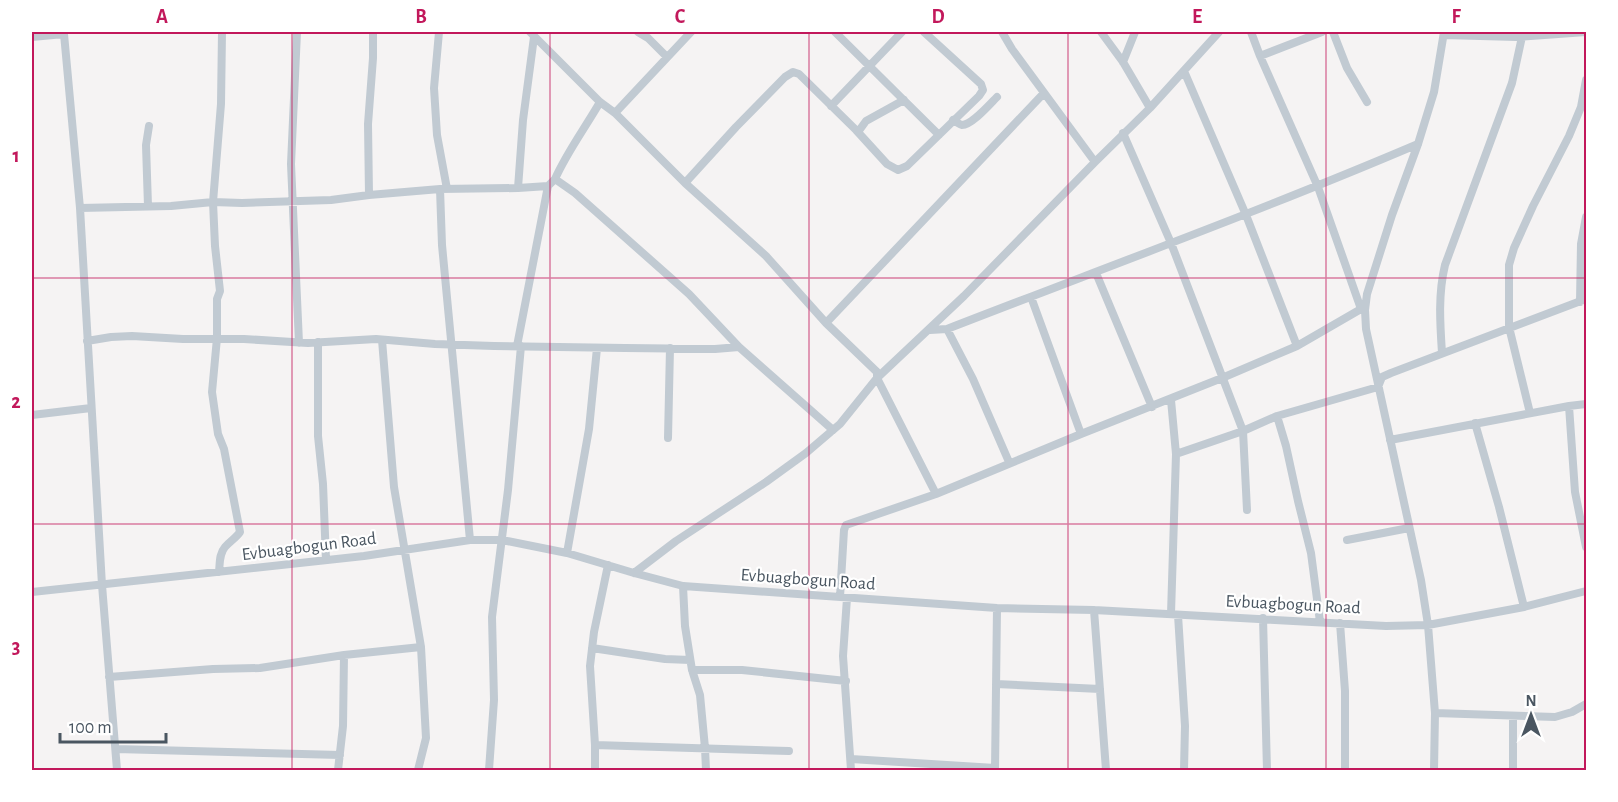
<svg xmlns="http://www.w3.org/2000/svg" width="1618" height="802" viewBox="0 0 1618 802" font-family="'Alegreya Sans',sans-serif">
<style>
.lines{fill:none;stroke-linecap:round;stroke-linejoin:round}
.minor{stroke:#c1cad2;stroke-width:8}
.grid{fill:none;stroke:#c2185b;stroke-width:1.5;stroke-opacity:0.55}
.labels{text-anchor:middle;dominant-baseline:central;stroke-width:4.5;stroke-linejoin:round;paint-order:stroke}
.street-label{font-size:18px;fill:#4a5661;stroke:#fff}
.neatline{fill:none;stroke:#c2185b;stroke-width:2}
.grid-label{font-size:20px;text-anchor:middle;font-weight:bold;fill:#c2185b}
</style>
<rect width="100%" height="100%" fill="#f5f3f3"/>
<g class="lines">
<path class="minor" d="M297,32L291,164L299,343
M439,32L434,88L437,135L447,189
M530,32L600,102L615,113L685,183L766,256L826,323L877,372V378L840,424L806,453L766,482L676,541L634,573
M638,32L648,38L667,57
M835,32L939,135
M1002,32L1012,49L1095,162
M1101,32L1123,62L1150,108
M1251,32L1260,56L1318,187L1361,309L1365,310
M1333,32L1347,68L1367,102
M1444,35L1516,37L1586,32
M32,37L64,34L80,208L102,585L117,770
M1260,56L1322,32
M1123,62L1135,32
M1184,71L1246,215L1297,346
M831,106L902,32
M615,113L691,32
M953,120C956,122 959,124 962,125C972,125 990,104 997,97
M858,132L866,121L904,100
M1123,133L1171,243L1243,431L1247,510
M555,179C567,152 585,128 600,102
M685,183L736,127L785,77L793,72L799,74L856,130L887,164L898,170L907,166L979,96L983,90L981,84L924,32
M518,188L523,120L534,37
M440,189L442,245L470,540
M369,195L368,124L373,58V32
M148,206L146,145L149,126
M80,208L171,206L213,202L242,203L331,200L369,195L440,189L518,188L548,186L555,179L575,193L689,294L739,347
M1096,273L1152,407
M1031,297L1081,434
M1580,302L1581,244L1586,217
M826,323L1044,93
M947,329L973,379L1009,462
M930,330L947,329C1104,268 1263,210 1418,144
M382,340L394,487L421,647L426,738L418,770
M87,341L111,337L132,336L183,339H244L308,343L376,339L435,344L494,346L625,348L715,349L739,347L833,430
M318,342V436L323,484L326,560
M517,346L548,186
M1442,353C1440,323 1438,294 1445,265L1512,83L1523,32
M1171,400L1176,454L1171,614
M1569,406L1575,492L1586,547
M1530,413L1509,327V265L1514,248L1533,206L1569,136L1581,107L1586,80
M32,415L91,408
M1277,416L1286,446L1298,501L1311,553L1320,622
M1475,423L1499,507L1524,607
M668,438L670,348
M1390,440L1569,406L1586,404
M1176,454L1243,431L1277,416L1378,387L1382,377L1391,373L1586,299
M936,494L877,378L964,296L1095,162L1150,108L1219,32
M1347,540L1409,528
M567,553L589,429L597,348
M219,572C220,563 219,554 225,547C230,541 236,538 240,532L224,449L218,434L212,392L217,338V299L220,291L215,246L213,202L221,104L222,32
M683,586L685,626L692,670L700,695L705,748L706,770
M32,592L364,556L470,540H502L567,553L634,573L683,586L997,608L1094,610L1386,626L1428,625L1524,607L1586,591
M840,597L844,530L846,525L936,494L1081,434L1222,378L1297,346L1361,309
M847,598L843,656L851,770
M1094,610L1106,770
M1178,615L1185,726L1184,770
M1263,618L1267,770
M1340,623L1345,691V770
M592,648L665,659L690,660
M692,670H742L846,681
M109,677L213,669L260,668L344,655L421,647
M996,684L1100,689
M1435,713L1555,717L1572,712L1586,704
M595,745L590,666L594,632L608,565
M116,749L340,755
M851,759L995,768
M338,770L343,726L344,655
M489,770L494,700L492,617L508,490L521,346
M595,770V745L789,751
M995,770L997,608
M1434,770L1435,713L1428,625L1421,580L1366,329L1365,310L1367,294L1392,215L1418,144L1434,92L1444,32
M1513,770V716"/>
</g>
<path class="grid" d="M292,32V770M550,32V770M809,32V770M1068,32V770M1326,32V770M32,278H1586M32,524H1586"/>
<g class="labels">
<g class="street-label">
<text transform="translate(309 547) rotate(-7)">Evbuagbogun Road</text>
<text transform="translate(808 580) rotate(4)">Evbuagbogun Road</text>
<text transform="translate(1293 605) rotate(3)">Evbuagbogun Road</text>
</g>
</g>
<rect width="1618" height="802" fill="none" stroke="#ffffff" stroke-width="66"/>
<g transform="translate(1531 715)" stroke="#ffffff" stroke-width="4.5" paint-order="stroke">
<path d="M0-4.5L10 22L0 15L-10 22Z" fill="#4a5661"/>
<text y="-9" font-size="16" font-weight="bold" text-anchor="middle" fill="#4a5661">N</text>
</g>
<path d="M60 733v9h106v-9" fill="none" stroke="#4a5661" stroke-width="3"/>
<text x="69" y="733" font-size="18" fill="#4a5661" stroke="#ffffff" stroke-width="4.5" paint-order="stroke">100 m</text>
<rect x="33" y="33" width="1552" height="736" class="neatline"/>
<g class="grid-label">
<text x="162" y="23">A</text>
<text x="421" y="23">B</text>
<text x="680" y="23">C</text>
<text x="938" y="23">D</text>
<text x="1197" y="23">E</text>
<text x="1456" y="23">F</text>
<text x="16" y="162">1</text>
<text x="16" y="408">2</text>
<text x="16" y="653">3</text>
</g>
</svg>
